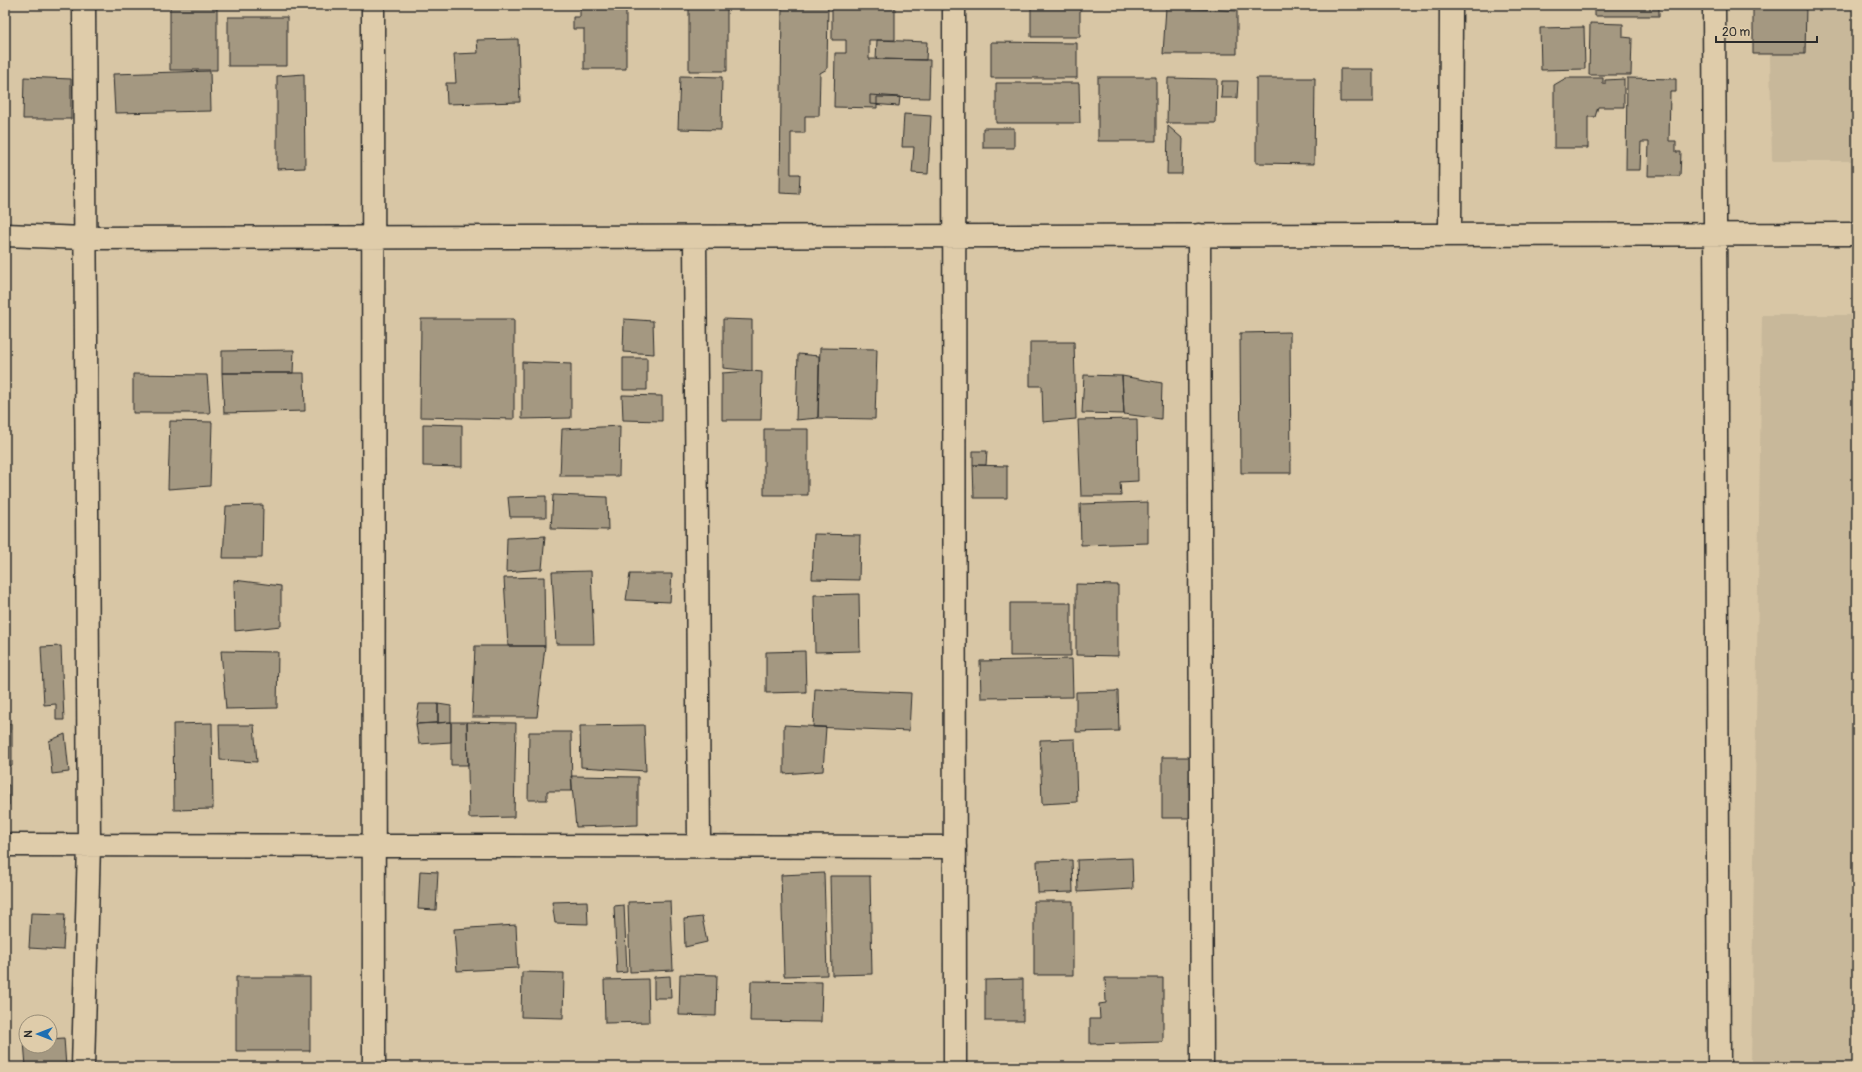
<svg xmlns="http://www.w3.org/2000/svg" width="1862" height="1072" viewBox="0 0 1862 1072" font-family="Pangolin,sans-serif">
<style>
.built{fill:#c8b89a}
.building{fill:#a49881;stroke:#2b2b2b}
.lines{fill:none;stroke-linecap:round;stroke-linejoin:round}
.minor-casing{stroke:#2b2b2b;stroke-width:25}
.minor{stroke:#dfccaa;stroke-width:22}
</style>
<rect width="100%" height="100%" fill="#d8c6a5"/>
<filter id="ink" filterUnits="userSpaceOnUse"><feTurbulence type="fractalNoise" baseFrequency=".025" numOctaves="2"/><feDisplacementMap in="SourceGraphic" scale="8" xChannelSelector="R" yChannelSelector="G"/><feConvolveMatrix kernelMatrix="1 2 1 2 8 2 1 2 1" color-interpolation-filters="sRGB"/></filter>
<g filter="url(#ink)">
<path class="built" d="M1769,5H1857V161H1772Z
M1762,315H1857V1067H1751Z"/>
<path class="building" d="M170,5H217V70H170Z
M580,5H626V69H584V29H573V17H580Z
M689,5H727V71H689Z
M782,5H828L827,69L820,73L819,116H805V133H791V174H800L799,194L780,193Z
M832,5H895V40H869V59L930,60L929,98L877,97V108L834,107L835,53H846V40H832Z
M1031,5H1080V37H1031Z
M1595,5H1659V16H1595Z
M1753,5H1806L1805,54H1753Z
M1166,7L1237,11V54H1163Z
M228,17H287V66H228Z
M1590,23L1623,24V37L1632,38L1631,75H1589Z
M1584,27L1585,69L1541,70L1540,28Z
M518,39L520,102L447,104L446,83H456L454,54L478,53L477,40Z
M877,40L927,42L926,60L876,59Z
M991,42L1077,43V78H991Z
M1340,69H1373V102H1340Z
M5,70H6V118H5Z
M210,71L211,111L115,113L113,74Z
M304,74L305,168L277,169V76Z
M680,76L722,77L721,130L678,129Z
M24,77L71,79V119H23Z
M1098,77H1156V141H1098Z
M1168,78L1217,79L1216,123H1167Z
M1256,78H1315L1314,164L1256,163Z
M1566,78H1603V84H1605V80L1624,79V107H1598L1595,117H1588V148H1554V85Z
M1627,78L1676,79V92H1670L1669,141H1676V152H1681L1680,176H1648L1649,142H1641L1640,170H1626Z
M1222,81H1238L1237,98H1221Z
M996,83H1079L1080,123H996Z
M870,95L900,97L899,106L870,104Z
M904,114L931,116L928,174L912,173L914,147H902Z
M1168,126L1183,139L1182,174H1167Z
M983,128H1014V148H983Z
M421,319H514V419L420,417Z
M624,319L653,321L654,354L623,352Z
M723,319L752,320V371L723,368Z
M1290,332L1291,473H1241L1240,333Z
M1030,342H1074L1076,419L1043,422L1042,386H1030Z
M820,348L877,349L875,419L818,418Z
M294,350L293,373H222V351Z
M798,354L819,356L818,418L796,420Z
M623,358H647V390H623Z
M522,362L571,364V418L522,419Z
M752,371L762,372L761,420H722V373Z
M222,373H304L305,411L224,413Z
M133,374L207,375L210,413H133Z
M1084,375L1122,376L1124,414L1082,413Z
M1122,376L1162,383L1161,419L1124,414Z
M622,395L662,396V421L623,420Z
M1137,419L1138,481L1120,482L1121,496H1081L1078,420Z
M170,421L212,422L210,486L168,489Z
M423,424L462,425V467L423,466Z
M620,426L619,476H560L562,429Z
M764,429H808V495H764Z
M973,451H987L986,465H973Z
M973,465L1007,466V498H974Z
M553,495L607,497L608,530L551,529Z
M546,496V517H510L508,497Z
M1148,502V543L1081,545L1080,504Z
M263,505L262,558H223L226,506Z
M814,534L860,535L859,580L812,579Z
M545,536L542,569L506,572L507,538Z
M591,571L594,644H556L552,572Z
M630,574H672L670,602L626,600Z
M544,577L545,646H508L504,578Z
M234,580L281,586V626L235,631Z
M1076,584L1118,585V656L1076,655Z
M859,594L860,651L815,652L814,595Z
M1010,603H1071V656H1010Z
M61,646L64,720H56V704L44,705L41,647Z
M475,646H545L537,717H472Z
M221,651L278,652L277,708L226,709Z
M805,651L806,692L766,693V652Z
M1072,659L1073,697L981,698L980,661Z
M815,689L911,693L909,731L813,727Z
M1118,691L1119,731L1076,732V692Z
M419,704H438V723L416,724Z
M438,704L451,706V722L438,723Z
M451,722H467L468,765H451Z
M451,722V742L419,744L416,724Z
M467,722L516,723L514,817L469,818Z
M212,723L213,809L174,810L173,724Z
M5,724H12V766H5Z
M219,725H254L257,762L220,760Z
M644,725L646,771L581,767L580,726Z
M784,725L826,727L823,771L784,774Z
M529,732H571L572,791H547V800H528Z
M65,734L69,772L52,774L49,741Z
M1075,739L1077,802L1042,804L1040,740Z
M1162,757H1195L1194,818H1162Z
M571,776L638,777V825L576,827Z
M5,785H9V805H5Z
M1132,858L1133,889L1078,892L1077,860Z
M1072,860L1073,892L1038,893L1037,861Z
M420,871L438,872L436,910L418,909Z
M824,873L827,975L784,976L781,875Z
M830,876H870L872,974L832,975Z
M587,901L588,924L555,923L552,902Z
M670,901L673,970L630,972L628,902Z
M1034,901H1073V975H1034Z
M624,905L627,972L617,973L614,906Z
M31,913L65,914L63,950L29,948Z
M702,917L707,942L685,947L684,919Z
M516,925L518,968L457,971L454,929Z
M522,972L564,973L563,1018L521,1017Z
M680,974L717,975L716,1016L679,1015Z
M670,976L671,998H654V977Z
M236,977H310V1051H236Z
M1105,978H1163V1042L1090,1044V1019H1100L1099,1004L1106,1003Z
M648,979L649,1022L605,1023L604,980Z
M1023,979V1021H985V980Z
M751,981L822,982L821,1022L750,1021Z
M64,1038L66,1067H26L24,1041H26V1046H50V1039Z"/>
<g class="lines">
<g class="minor-casing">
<path id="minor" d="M373,5L374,1067
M954,5L955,1067
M1714,5L1719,1067
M5,235L84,238L1857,234
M1199,235L1202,1067
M1450,235L1451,5
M695,237L699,846
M5,845L955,847
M83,1067L89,845L84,5"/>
</g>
<use href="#minor" class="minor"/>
</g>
</g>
<rect width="1862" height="1072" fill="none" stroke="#dfccaa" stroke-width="20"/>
<rect x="10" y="10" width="1842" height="1052" fill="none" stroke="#2b2b2b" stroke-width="1.5" filter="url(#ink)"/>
<g transform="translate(38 1034) rotate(270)"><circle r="19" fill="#dfccaa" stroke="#978c77"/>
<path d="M0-3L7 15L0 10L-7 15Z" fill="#1f6fb2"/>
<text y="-6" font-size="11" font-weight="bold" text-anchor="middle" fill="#2b2b2b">N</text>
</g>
<path d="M1716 36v6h101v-6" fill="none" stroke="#2b2b2b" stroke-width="2"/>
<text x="1722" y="36" font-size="12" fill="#2b2b2b" stroke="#dfccaa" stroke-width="3" paint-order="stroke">20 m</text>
</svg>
